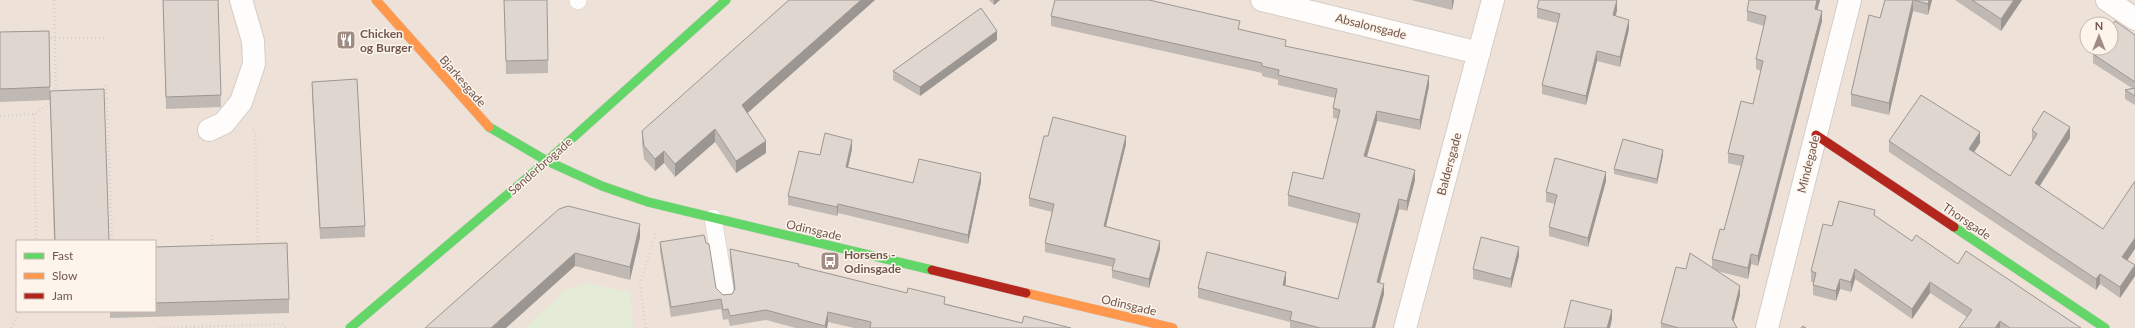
<svg xmlns="http://www.w3.org/2000/svg" width="2135" height="328" viewBox="0 0 2135 328" font-family="Lato,sans-serif">
<style>
.residential{fill:#eee2d8;fill-rule:evenodd}
.green{fill:#e4ebd6}
.lines{fill:none;stroke-linecap:round;stroke-linejoin:round}
.lane-casing{stroke:#d4ccc7;stroke-width:18}
.street-casing{stroke:#d4ccc7;stroke-width:24}
.fast-casing{stroke:#d5ccc7;stroke-width:10}
.slow-casing{stroke:#d5ccc7;stroke-width:10}
.jam-casing{stroke:#d5ccc7;stroke-width:10}
.path{stroke:#d9d0ce;stroke-width:2.5;stroke-dasharray:1 3;stroke-linecap:butt}
.lane{stroke:#fefdfc;stroke-width:17}
.street{stroke:#fefdfc;stroke-width:22}
.fast{stroke:#63d668;stroke-width:9}
.slow{stroke:#ff974d;stroke-width:9}
.jam{stroke:#b3261e;stroke-width:9}
.wall{fill:#c0b8b3}
.shaded-wall{fill:#9c9692}
.building{fill:#dfd6d0;stroke:#9c9692}
.labels{text-anchor:middle;dominant-baseline:central;stroke-width:3;stroke-linejoin:round;paint-order:stroke}
.street-label{font-size:12px;fill:#71564d;stroke:#fdf5ec}
.poi-label{font-size:12px;font-weight:bold;fill:#71564d;stroke:#fdf5ec;text-anchor:start}
</style>
<rect width="100%" height="100%" fill="#f6f0ea"/>
<path class="residential" d="M0,0H2135V328H0ZM2087,24H2111V48H2087ZM17,241H155V311H17Z"/>
<path class="green" d="M586,283L630,292L633,328H525L564,291Z"/>
<g class="lines">
<g class="lane-casing">
<path id="lane" d="M578,0V1
M713,218L726,296"/>
</g>
<g class="street-casing">
<path id="street" d="M1262,0L1479,53
M2107,0L2135,19
M209,130L224,123L241,102L254,64L253,41L241,0
M1405,328L1493,0
M1767,328L1850,0"/>
</g>
<g class="fast-casing">
<path id="fast" d="M489,127L547,161L602,186L648,202L932,270
M1954,227L2105,328
M350,328L547,161L726,0"/>
</g>
<g class="slow-casing">
<path id="slow" d="M376,0L489,127
M1026,293L1173,328"/>
</g>
<g class="jam-casing">
<path id="jam" d="M1816,135L1954,227
M932,270L1026,293"/>
</g>
<path class="path" d="M54,0L56,93
M47,38H104
M106,85L107,99
M103,99H107L112,241
M34,114L36,241
M0,116L34,114L52,102
M253,129L255,130L258,247
M212,248V235
M11,328L21,311
M158,328L282,324L286,328
M646,328L640,284L656,231"/>
<use href="#lane" class="lane"/>
<use href="#street" class="street"/>
<use href="#fast" class="fast"/>
<use href="#slow" class="slow"/>
<use href="#jam" class="jam"/>
</g>
<path class="wall" d="M163,0H218L221,107L166,109Z
M504,0L548,60V73L506,74Z
M875,0L747,113L766,153L736,173L715,142L675,177L664,163L655,171L644,159L642,143V131Z
M989,0H1000L994,5Z
M1411,0H1454L1452,10Z
M1749,0H1820L1817,10L1822,21L1758,266L1751,264L1748,279L1717,271L1740,295L1733,322L1737,328H1661V323L1686,269L1712,268V259L1724,230L1741,166L1728,163V153L1753,104L1761,71L1756,69V59L1764,26L1747,21V11Z
M1885,0H1932L1928,15L1913,11L1889,115L1851,106V94L1880,18Z
M1955,0H2022L2001,31Z
M1537,8L1617,10L1616,16L1629,29L1620,67L1597,61L1586,105L1542,94V85L1557,23L1537,18Z
M1051,16L1240,29L1286,46L1429,86L1420,130L1377,121L1367,157L1415,180L1407,211L1399,209L1380,283L1384,294L1375,328H1290V322L1198,298V288L1286,282L1285,285L1338,299L1358,224L1288,206V195L1323,179L1338,119L1333,118V108L1335,98L1278,85V80L1262,76V73L1051,26Z
M49,31L50,91L109,241H54L50,100L0,102V32Z
M2135,35V105L2125,99V90L2132,88L2093,63V54Z
M997,40L920,96L893,80V71Z
M312,82L365,226V237L320,239L312,94Z
M2032,130L2070,138L2040,186L2127,260L2135,276L2120,298L2100,284L2096,290L1889,152V141L1980,143L1974,152L2010,176L2032,141Z
M1048,136L1126,144L1106,226L1160,249L1149,288L1112,278V270L1113,267L1045,252V243L1052,212L1029,206V198Z
M852,149L848,167L913,183L981,182L968,244L838,213L837,216L788,205V196L820,155Z
M1663,155L1657,184L1614,174V169Z
M1606,181L1588,247L1549,236V227L1555,204L1546,202V192Z
M568,206L640,237L630,280L575,266Z
M1875,216L1912,241L1958,264L2081,328H1959L1967,317L1930,293L1912,319L1855,279L1851,292L1840,289L1836,301L1813,295V285L1814,282H1811V271L1832,226Z
M660,242L706,243L716,288L723,295L732,294L734,291L730,259V249L1022,323L1071,328H854L828,322L827,328H796L766,320L730,326L728,319L723,320L721,309L671,317L660,252Z
M155,247L289,299V313L110,318V311H155Z
M1519,256L1511,288L1473,279V269Z"/>
<path class="shaded-wall" d="M861,0H875L742,118V105Z
M994,0H1000L994,5Z
M1452,0H1454L1452,10Z
M1617,0V10L1613,25V15Z
M1817,0H1820L1815,19V9Z
M1913,0V11L1889,115V103Z
M1929,0H1932L1928,15V4Z
M2014,0H2022L2001,31V19Z
M1822,11V21L1758,266V256Z
M1629,20V29L1620,67V57Z
M997,31V40L920,96V87Z
M1597,51V61L1586,105V96Z
M1429,76V86L1420,130V120Z
M1377,111V121L1364,166V156Z
M2070,127V138L2035,193V183Z
M715,129V142L675,177V164Z
M1980,132V143L1969,160V149Z
M1126,136V144L1104,234V226Z
M852,140V149L846,176V167Z
M766,141V153L736,173V161Z
M1663,150V155L1657,184V179Z
M664,151V163L655,171V159Z
M1415,170V180L1407,211V201Z
M1606,172V181L1588,247V238Z
M981,173V182L968,244V235Z
M1399,199V209L1377,292V282Z
M838,204V213L837,216V207Z
M640,224V237L630,280V267Z
M2135,238V249L2122,268V257Z
M1160,241V249L1149,288V279Z
M1519,247V256L1511,288V279Z
M575,253V266L506,328H491Z
M1751,254V264L1748,279V268Z
M2135,265V276L2120,298V287Z
M1855,269V279L1851,292V282Z
M1286,272V282L1283,295V285Z
M2100,274V284L2096,290V279Z
M1840,279V289L1836,301V291Z
M1930,282V293L1912,319V309Z
M1384,284V294L1375,328H1372Z
M1740,286V295L1732,328V319Z
M1612,310V319L1610,328H1607Z
M828,312V322L827,328H825Z
M2000,321V328H1995Z"/>
<path class="building" d="M163,0H218L221,95L166,97Z
M504,0H547L548,60L506,61Z
M789,0H861L742,105L766,141L736,161L715,129L675,164L664,151L655,159L644,146L642,131Z
M1055,0H1149L1240,21L1238,29L1286,40L1285,46L1429,76L1420,120L1377,111L1364,156L1415,170L1407,201L1399,199L1377,282L1384,284L1372,328H1320L1290,320L1292,312L1198,288L1207,252L1286,272L1283,285L1338,299L1360,214L1288,195L1293,172L1323,179L1340,110L1333,108L1337,89L1278,75L1279,70L1262,66V63L1051,16Z
M1539,0H1617L1613,15L1629,20L1620,57L1597,51L1586,96L1542,85L1560,14L1537,8Z
M1749,0H1817L1815,9L1822,11L1758,256L1751,254L1748,268L1712,259L1720,229L1724,230L1744,156L1728,153L1741,101L1753,104L1763,61L1756,59L1766,16L1747,11Z
M1885,0H1913L1889,103L1851,94L1869,15L1880,18Z
M1914,0H1929L1928,4Z
M1972,0H2014L2001,19Z
M981,8L997,31L920,87L893,71Z
M2115,21L2135,35V82L2093,54L2097,48H2111V27Z
M49,31L50,87L0,89V32Z
M357,79L365,226L320,228L312,82Z
M2135,88V96L2125,90Z
M104,89L109,241H55L50,91Z
M1921,95L1980,132L1969,149L2010,176L2037,134L2032,130L2044,111L2070,127L2035,183L2103,229L2135,181V238L2122,257L2135,265L2120,287L2100,274L2096,279L1889,141Z
M1053,117L1126,136L1104,226L1160,241L1149,279L1112,270L1115,259L1045,243L1054,204L1029,198L1044,136H1048Z
M825,133L852,140L846,167L913,183L919,159L981,173L968,235L838,204L837,207L788,196L799,151L820,155Z
M1623,139L1663,150L1657,179L1614,169Z
M1555,158L1606,172L1588,238L1549,227L1557,195L1546,192Z
M1839,201L1875,210L1874,215L1912,241L1916,235L1958,264L1966,251L2081,328H2010L2000,321L1995,328H1959L1972,310L1930,282L1912,309L1855,269L1851,282L1840,279L1836,291L1813,285L1816,273L1811,271L1823,224L1832,226Z
M568,206L640,224L630,267L575,253L491,328H425L559,209Z
M704,235L706,243L709,244L716,288L723,295L732,294L735,289L730,249L799,264L798,266L907,293L908,288L945,297L944,304L1022,323L1024,316L1071,328H870L871,322L828,312L825,326L766,310L730,316L728,309L723,310L721,299L671,307L660,242Z
M1481,237L1519,247L1511,279L1473,269Z
M287,243L289,299L155,303V247Z
M1690,253L1740,286L1732,319L1737,328H1679L1661,323L1676,267L1686,269Z
M1571,300L1612,310L1607,328H1564Z
M1803,326L1806,328H1801Z"/>
<defs>
<g id="restaurant-square" transform="scale(1)"><rect x="-9" y="-9" width="18" height="18" rx="4" fill="#a08c84" stroke="#fdf5ec"/><path d="M-5-6h1v4h1v-4h1v4h1v-4h1v5L-1.5 .5V6h-2V.5L-5-1ZM5-6V6H3V1.5H1.5Q1.5-4 5-6Z" fill="#fff"/></g>
<g id="bus-square" transform="scale(1)"><rect x="-9" y="-9" width="18" height="18" rx="4" fill="#a08c84" stroke="#fdf5ec"/><path d="M-5-6H5V4H4V6H2V4H-2V6H-4V4H-5ZM-3.5-4V0h7V-4ZM-3.5 1.2v1.5H-2V1.2ZM2 1.2v1.5H3.5V1.2Z" fill="#fff"/></g>
</defs>
<g fill-rule="evenodd">
<use href="#restaurant-square" x="346" y="40"/>
<use href="#bus-square" x="830" y="261"/>
</g>
<g class="labels">
<g class="street-label">
<text transform="translate(1371 26) rotate(14)">Absalonsgade</text>
<text transform="translate(463 81) rotate(49)">Bjarkesgade</text>
<text transform="translate(1449 164) rotate(-75)">Baldersgade</text>
<text transform="translate(1808 164) rotate(-76)">Mindegade</text>
<text transform="translate(540 166) rotate(-41)">Sønderbrogade</text>
<text transform="translate(1967 221) rotate(34)">Thorsgade</text>
<text transform="translate(814 230) rotate(13)">Odinsgade</text>
<text transform="translate(1129 305) rotate(13)">Odinsgade</text>
</g>
<g class="poi-label">
<text x="360" y="33">Chicken<tspan x="360" dy="14">og Burger</tspan></text>
<text x="844" y="254">Horsens -<tspan x="844" dy="14">Odinsgade</tspan></text>
</g>
</g>
<rect x="16" y="240" width="140" height="72" fill="#fdf5ec" stroke="#c5b5ac"/>
<rect x="24" y="253" width="20" height="6" fill="#63d668" stroke="#c5b5ac"/>
<text x="52" y="260" font-size="12" fill="#71564d">Fast</text>
<rect x="24" y="273" width="20" height="6" fill="#ff974d" stroke="#c5b5ac"/>
<text x="52" y="280" font-size="12" fill="#71564d">Slow</text>
<rect x="24" y="293" width="20" height="6" fill="#b3261e" stroke="#c5b5ac"/>
<text x="52" y="300" font-size="12" fill="#71564d">Jam</text>
<g transform="translate(2099 36)"><circle r="19" fill="#fdf5ec" stroke="#c5b5ac"/>
<path d="M0-3L7 15L0 10L-7 15Z" fill="#a08c84"/>
<text y="-6" font-size="11" font-weight="bold" text-anchor="middle" fill="#71564d">N</text>
</g>
</svg>
